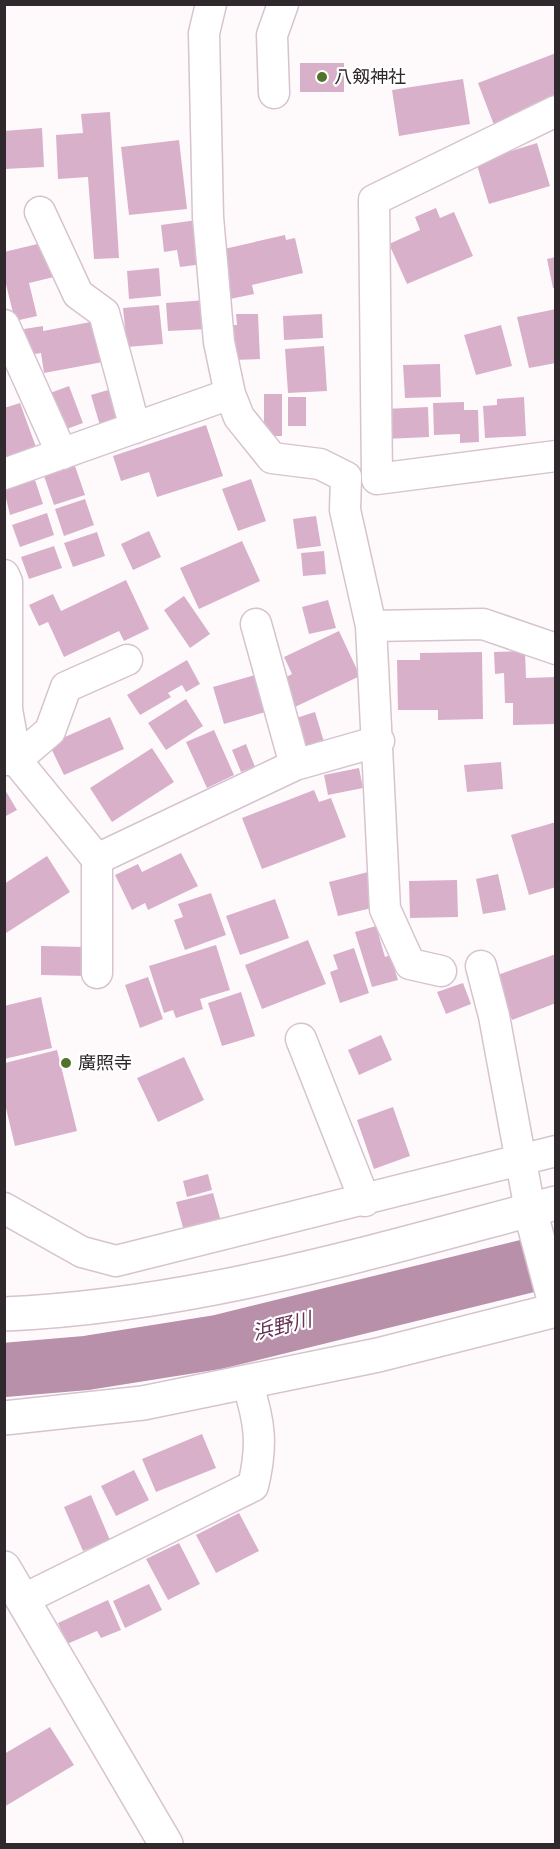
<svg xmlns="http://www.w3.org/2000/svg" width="560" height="1849" viewBox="0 0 560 1849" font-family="Montserrat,'Noto Sans JP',sans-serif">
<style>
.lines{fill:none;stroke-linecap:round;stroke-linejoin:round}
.river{stroke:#b890a9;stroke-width:54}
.building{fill:#d9b0ca}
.minor-casing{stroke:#d6c3cf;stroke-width:33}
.tertiary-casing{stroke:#d6c3cf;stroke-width:36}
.minor{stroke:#fff;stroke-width:30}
.tertiary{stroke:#fff;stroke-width:33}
.poi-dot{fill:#51732b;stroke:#fff;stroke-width:2}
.labels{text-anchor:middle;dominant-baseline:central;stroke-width:4.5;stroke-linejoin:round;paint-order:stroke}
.poi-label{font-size:18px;fill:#2f282c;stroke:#fff;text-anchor:start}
.water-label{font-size:20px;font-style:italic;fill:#663256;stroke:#fff}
</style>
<rect width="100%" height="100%" fill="#fefafc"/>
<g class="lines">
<path class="river" d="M4,1370L86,1363L218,1342L556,1259"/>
</g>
<path class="building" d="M556,53V101L494,125L478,83Z
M300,63H344V92H300Z
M463,79L470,124L399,136L392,90Z
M110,112L119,258L94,259L88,177L58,179L56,135L83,133L81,114Z
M42,128L44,167L4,169V131Z
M179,140L187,209L129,215L121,147Z
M537,143L550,186L489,204L476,162Z
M436,208L440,218L454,212L473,256L407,284L389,244L420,230L415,217Z
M197,220L203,264L180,267L177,250L164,252L161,225Z
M285,235L286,240L295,238L303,273L252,285L254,294L230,299L223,264L227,263L224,249Z
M50,241L58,276L29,283L37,316L15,321L4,276V252Z
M556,257V288H553L547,259Z
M159,268L161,296L129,299L127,271Z
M206,300L208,329L168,331L166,303Z
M159,305L163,344L127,347L123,308Z
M556,309V363L529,368L517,317Z
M236,314H258L260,359L232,360L230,325H237Z
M322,314L323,338L284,340L283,316Z
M96,321L103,362L44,373L41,353L29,355L24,329L43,326V331Z
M501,325L512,366L476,375L464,335Z
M324,346L327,391L288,393L285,349Z
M440,364L441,397L405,398L403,365Z
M69,386L83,423L56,433L42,396Z
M115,388L125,422L101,429L91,395Z
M264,394H282V436H264Z
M288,397H306V426H288Z
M524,397L526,436L485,438L483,406L497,405V399Z
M464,402V410H478L479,442L460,443V434L434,435L433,403Z
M20,403L36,447L4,458V408Z
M428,407L429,437L385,439L384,409Z
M206,425L223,476L157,497L149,472L121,481L113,456Z
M75,466L85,495L54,505L44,476Z
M251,479L266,521L238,531L222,489Z
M35,480L43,504L10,515L4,490Z
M85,499L94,525L64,536L55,509Z
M47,513L54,535L20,547L12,525Z
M316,516L321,546L297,549L293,519Z
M149,531L161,557L133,570L121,544Z
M97,532L105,556L73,567L64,543Z
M242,541L260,581L199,609L180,568Z
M54,546L62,568L29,579L21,557Z
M324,551L326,574L303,576L301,553Z
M126,580L149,629L124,641L119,631L64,657L48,622L39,626L29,605L53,594L61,611Z
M184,596L210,634L190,648L164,610Z
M328,600L336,628L309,634L302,607Z
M339,631L360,676L295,707L282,679L292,674L284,657Z
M525,651L526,678L556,677V724L513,725V703H505L504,673L495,674L494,652Z
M482,652L483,719L438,720V710H398L397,660H420V653Z
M187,660L200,684L186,692L182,685L168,693L171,697L140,715L127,695Z
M259,674L269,711L224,724L213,687Z
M186,699L203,726L166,750L148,723Z
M315,712L324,742L303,749L293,719Z
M110,717L124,749L64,775L49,744Z
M214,730L234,775L207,788L186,742Z
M246,744L255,767L241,772L232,750Z
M152,748L174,782L112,822L90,788Z
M501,762L503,789L467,792L464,765Z
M359,768L363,788L328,795L324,775Z
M4,788L17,810L4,817Z
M314,790L319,802L331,798L346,837L262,869L242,818Z
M556,822V887L529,895L511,835Z
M181,853L198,886L148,910L145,903L132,910L115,875L138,864L142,872Z
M47,856L70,892L6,933L4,884Z
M368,872L376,907L338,916L329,882Z
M498,874L506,910L483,914L476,879Z
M457,880L458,917L410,918L409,881Z
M211,893L226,935L185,950L174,920L183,917L178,904Z
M275,899L289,938L240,955L226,916Z
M376,926L385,957L390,955L398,980L372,987L355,932Z
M308,940L326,984L262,1009L245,965Z
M216,945L230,990L200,999L203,1009L176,1018L173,1010L164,1013L149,966Z
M41,946L86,947V976L41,975Z
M354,948L369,993L340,1003L330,972L338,969L333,955Z
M556,954V1003L512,1020L495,976Z
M148,977L163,1019L140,1028L125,985Z
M463,983L471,1004L446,1014L437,992Z
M241,992L255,1036L222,1046L208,1003Z
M41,997L52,1048L4,1059V1006Z
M381,1035L392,1060L359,1075L348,1050Z
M57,1050L77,1131L15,1146L5,1104V1063Z
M184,1057L204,1100L158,1122L137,1078Z
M393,1107L410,1156L374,1169L357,1120Z
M208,1174L212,1190L187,1197L183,1181Z
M213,1193L222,1225L185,1235L176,1202Z
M202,1434L216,1468L156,1492L142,1459Z
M134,1470L149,1500L116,1516L101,1486Z
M91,1495L110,1540L83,1551L64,1507Z
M239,1513L259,1551L216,1573L196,1535Z
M179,1543L200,1584L168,1600L146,1559Z
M149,1584L162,1610L125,1628L113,1601Z
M108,1600L121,1630L101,1638L97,1631L67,1644L58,1623Z
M50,1727L74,1765L4,1807V1754Z"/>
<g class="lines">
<g class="minor-casing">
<path id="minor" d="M211,4L204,33L208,217L219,342L230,394L239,417L272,458L320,464L346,477L345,510L371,626L385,909L410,964L441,971
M274,93L272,35L283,4
M556,111L374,200L377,479L556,456
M40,212L78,294L104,313L135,428
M4,325L62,454
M4,474L230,394
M4,575L7,582V709L16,760H4
M256,624L295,765
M371,626L483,624L556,649
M97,859L295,765L379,741
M481,966L494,1016L530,1210
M97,973V859L16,760L50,731L66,687L127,660
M301,1039L365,1201
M4,1208L82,1252L116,1261L556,1151
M24,1599L253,1486C263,1445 260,1422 247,1382"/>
</g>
<g class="tertiary-casing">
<path id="tertiary" d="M530,1210L556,1307
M4,1314C193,1306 375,1251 556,1203
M4,1418L143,1403L378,1355L556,1310
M4,1568L166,1844"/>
</g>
<use href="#minor" class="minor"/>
<use href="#tertiary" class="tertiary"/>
</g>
<g class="poi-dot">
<circle cx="322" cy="77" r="6"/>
<circle cx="66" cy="1063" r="6"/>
</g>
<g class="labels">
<g class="poi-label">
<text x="334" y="77">八剱神社</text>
<text x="78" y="1063">廣照寺</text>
</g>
<g class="water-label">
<text transform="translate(282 1326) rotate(-14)">浜野川</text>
</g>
</g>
<rect width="560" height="1849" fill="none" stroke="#2f282c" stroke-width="12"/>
</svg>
